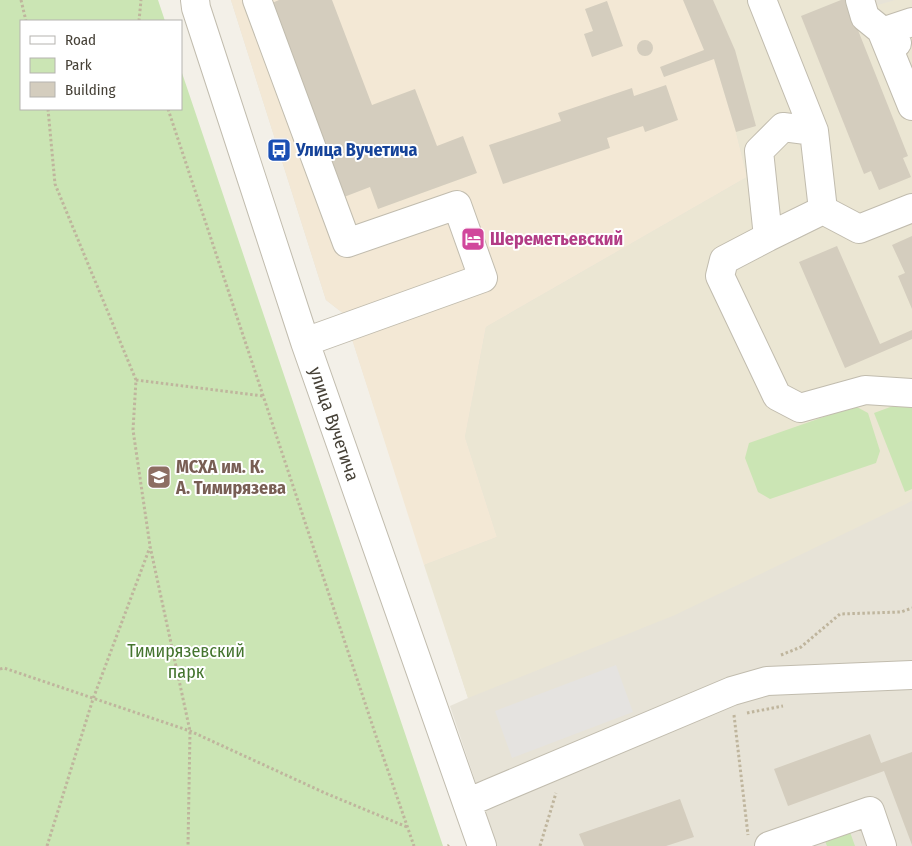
<svg xmlns="http://www.w3.org/2000/svg" width="912" height="846" viewBox="0 0 912 846" font-family="'Fira Sans Condensed',sans-serif">
<style>
.residential{fill:#e7e3d7}
.commercial{fill:#f3e8d5}
.education{fill:#ebe6d3}
.green{fill:#cbe5b4}
.parking{fill:#e5e3e0}
.building{fill:#d4cdbe}
.lines{fill:none;stroke-linecap:round;stroke-linejoin:round}
.minor-casing{stroke:#c1bcae;stroke-width:30}
.path{stroke:#bfb59d;stroke-width:3;stroke-dasharray:2.5 2.5;stroke-linecap:butt}
.minor{stroke:#fff;stroke-width:28}
.labels{text-anchor:middle;dominant-baseline:central;stroke-width:4;stroke-linejoin:round;paint-order:stroke}
.transit-label{font-size:18px;font-weight:bold;fill:#164399;stroke:#fff;text-anchor:start}
.hotel-label{font-size:18px;font-weight:bold;fill:#b23c85;stroke:#fff;text-anchor:start}
.street-label{font-size:18px;fill:#464137;stroke:#fff}
.education-label{font-size:18px;font-weight:bold;fill:#785e54;stroke:#fff;text-anchor:start}
.park-label{font-size:18px;fill:#44742e;stroke:#fff}
</style>
<rect width="100%" height="100%" fill="#f3f0e8"/>
<path class="residential" d="M231,0H912V846H497L450,706L468,698L344,314L326,300Z"/>
<path class="commercial" d="M231,0H713L735,50L736,132L747,177L486,327L465,437L497,537L424,565L344,314L326,300Z"/>
<path class="education" d="M713,0H868L871,7L895,0H912V501L675,615L468,698L424,565L497,537L465,437L486,327L747,177L736,132L714,59L735,50Z"/>
<path class="green" d="M0,0H158L165,21H21V109H181V70L443,846H0Z
M912,399V489L905,492L874,413Z
M855,406L868,413L880,451L876,463L770,499L758,492L745,458L749,443Z
M850,832L855,846H827L825,841Z"/>
<path class="parking" d="M616,665L633,712L512,758L495,711Z"/>
<path class="building" d="M279,0H332L372,105L415,89L437,146L463,136L477,173L378,209L370,187L344,197L272,3Z
M683,0H713L735,50L756,126L736,132L714,59L664,77L660,67L704,50Z
M841,0H846L908,156L903,158L911,177L879,190L871,171L864,174L801,16Z
M607,1L623,46L592,57L584,34L593,31L585,9Z
M637 48a8 8 0 1 1 16 0a8 8 0 1 1-16 0Z
M666,85L678,120L645,132L643,126L607,138L610,148L503,184L489,145L561,121L558,113L632,88L634,96Z
M912,236V309L898,276L905,273L892,245Z
M837,246L880,344L912,330V339L845,368L799,262Z
M870,734L881,763L912,752V845L884,771L788,806L774,769Z
M680,799L694,837L666,846H584L579,834Z"/>
<g class="lines">
<g class="minor-casing">
<path id="minor" d="M195,0L196,8L305,342L482,846
M257,0L347,243L457,205L483,278L305,342
M762,0L814,131L823,210L859,229L912,208
M860,0L865,17L897,43
M912,22L882,32L912,106
M823,210L768,237L724,260L720,276L777,396L800,408L865,390L912,393
M768,237L759,151L783,127L814,131
M467,803L490,793L732,691L767,681L912,675
M769,846L870,811L882,846"/>
</g>
<path class="path" d="M21,0L26,21
M139,21L141,0
M48,109L55,184L136,380L133,430L150,546L190,731L188,846
M168,109L376,736L414,846
M136,380L263,396
M781,655L801,647L840,614L901,612L912,608
M0,669L4,668L190,731L325,793L407,827
M747,713L783,706
M734,715L748,835
M47,846L93,699L150,547
M448,846L449,845
M540,846L556,793"/>
<use href="#minor" class="minor"/>
</g>
<defs>
<g id="bus-square" transform="scale(1.25)"><rect x="-9" y="-9" width="18" height="18" rx="4" fill="#1a4fb4" stroke="#fff"/><path d="M-5-6H5V4H4V6H2V4H-2V6H-4V4H-5ZM-3.5-4V0h7V-4ZM-3.5 1.2v1.5H-2V1.2ZM2 1.2v1.5H3.5V1.2Z" fill="#fff"/></g>
<g id="hotel-square" transform="scale(1.25)"><rect x="-9" y="-9" width="18" height="18" rx="4" fill="#d1479c" stroke="#fff"/><path d="M-6-4.5h1.5V1H6V5H4.5V3h-9V5H-6ZM-4 0a1.8 1.8 0 1 1 3.6 0ZM.5 0V-2.5h3Q6-2.5 6 0Z" fill="#fff"/></g>
<g id="university-square" transform="scale(1.25)"><rect x="-9" y="-9" width="18" height="18" rx="4" fill="#8d6e63" stroke="#fff"/><path d="M0-5L7-2L0 1L-7-2ZM-4 1L0 2.5L4 1V4Q0 6-4 4Z" fill="#fff"/></g>
</defs>
<g fill-rule="evenodd">
<use href="#bus-square" x="279" y="150"/>
<use href="#hotel-square" x="473" y="239"/>
<use href="#university-square" x="159" y="477"/>
</g>
<g class="labels">
<g class="transit-label">
<text x="296" y="150">Улица Вучетича</text>
</g>
<g class="hotel-label">
<text x="490" y="239">Шереметьевский</text>
</g>
<g class="street-label">
<text transform="translate(334 424) rotate(71)">улица Вучетича</text>
</g>
<g class="education-label">
<text x="176" y="467">МСХА им. К.<tspan x="176" dy="21">А. Тимирязева</tspan></text>
</g>
<g class="park-label">
<text x="186" y="651">Тимирязевский<tspan x="186" dy="21">парк</tspan></text>
</g>
</g>
<rect x="20" y="20" width="162" height="90" fill="#ffffff" stroke="#b5b3af"/>
<rect x="30" y="36" width="25" height="8" fill="#ffffff" stroke="#b5b3af"/>
<text x="65" y="45" font-size="15" fill="#464137">Road</text>
<rect x="30" y="58" width="25" height="15" fill="#cbe5b4" stroke="#b5b3af"/>
<text x="65" y="70" font-size="15" fill="#464137">Park</text>
<rect x="30" y="82" width="25" height="15" fill="#d4cdbe" stroke="#b5b3af"/>
<text x="65" y="95" font-size="15" fill="#464137">Building</text>
</svg>
